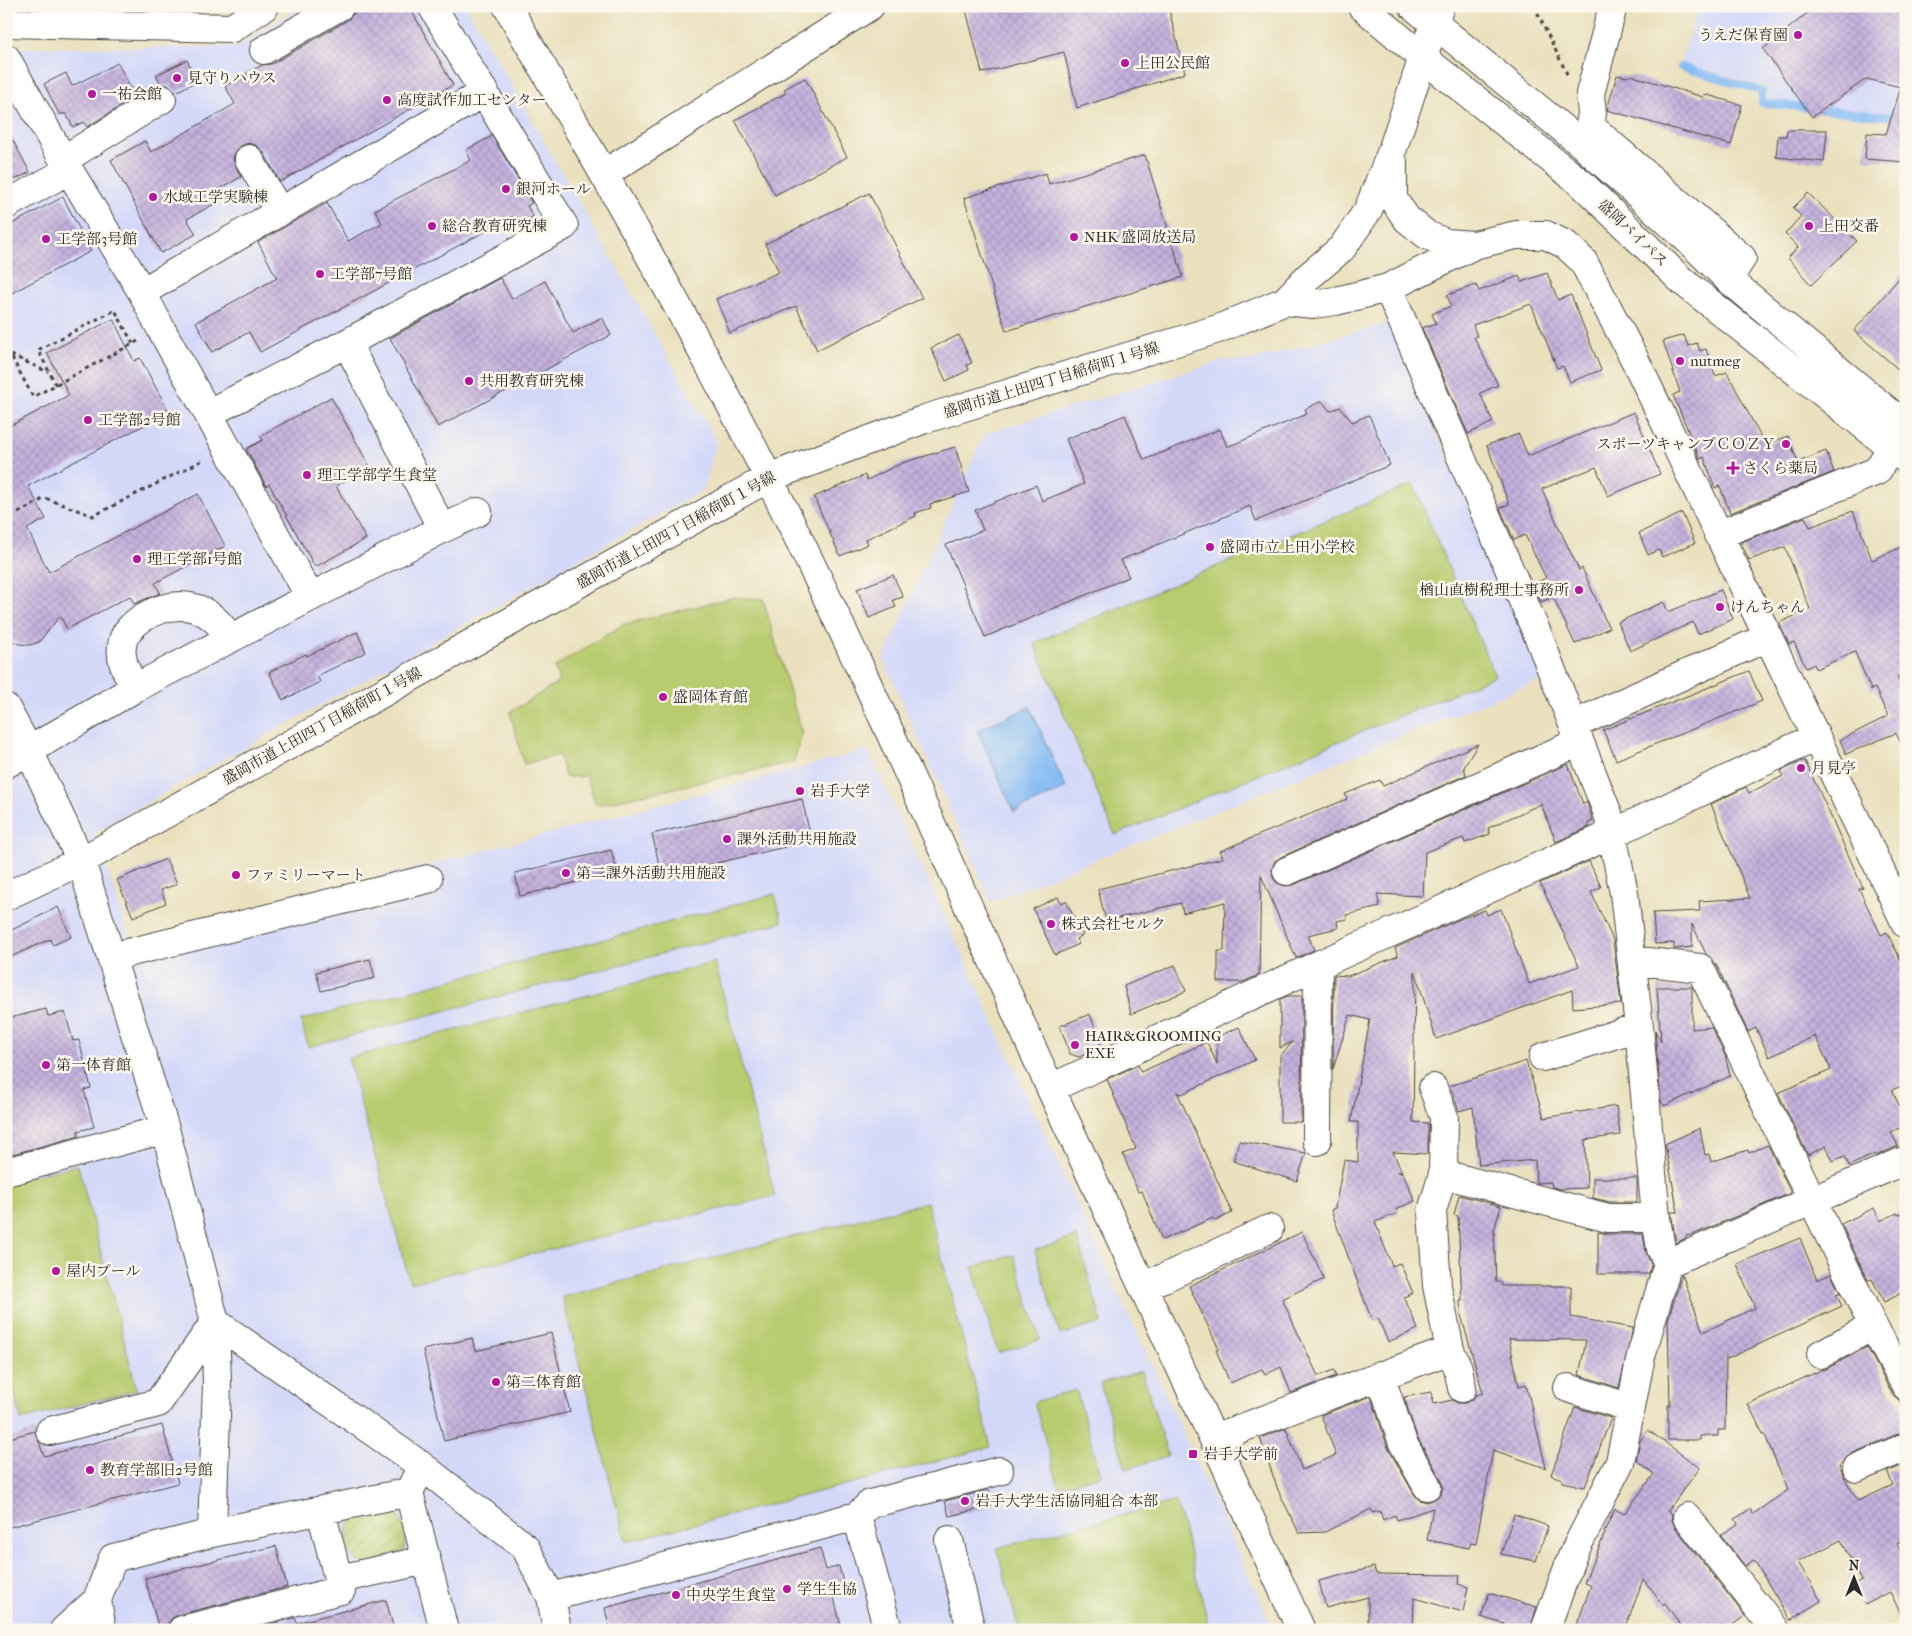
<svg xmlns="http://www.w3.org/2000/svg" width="1912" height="1636" viewBox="0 0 1912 1636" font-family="'IM FELL French Canon','Noto Serif JP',serif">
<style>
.built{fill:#d3d8f9}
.grass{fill:#b8cb6e;stroke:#727b4c}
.garden{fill:url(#garden-furrows);stroke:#727b4c}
.water{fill:#85bbf4;stroke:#587390}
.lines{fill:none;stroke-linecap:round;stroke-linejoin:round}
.stream{stroke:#85bbf4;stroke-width:8}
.building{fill:url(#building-cross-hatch)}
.minor-casing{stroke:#484641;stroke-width:30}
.highway-casing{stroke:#484641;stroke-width:30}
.path{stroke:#484641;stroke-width:3;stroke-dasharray:4 4;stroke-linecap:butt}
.minor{stroke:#fff;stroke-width:28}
.highway{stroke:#fff;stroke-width:28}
.poi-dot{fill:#b5179e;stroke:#fbf7ec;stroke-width:2}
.labels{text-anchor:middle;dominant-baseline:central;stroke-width:5;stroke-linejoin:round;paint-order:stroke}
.poi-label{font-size:15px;fill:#2b2b2b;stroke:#fbf7ec;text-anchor:start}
.street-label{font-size:15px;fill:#2b2b2b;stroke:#fbf7ec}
</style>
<defs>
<pattern id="garden-furrows" width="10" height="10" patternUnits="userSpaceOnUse" patternTransform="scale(1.25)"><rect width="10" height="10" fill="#b8cb6e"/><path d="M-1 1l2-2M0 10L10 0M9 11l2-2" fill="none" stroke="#9eae5f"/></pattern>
<pattern id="building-cross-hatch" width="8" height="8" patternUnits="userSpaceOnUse" patternTransform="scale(1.25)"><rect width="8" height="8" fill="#c5b1dd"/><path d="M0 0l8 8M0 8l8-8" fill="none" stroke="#a998be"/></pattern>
</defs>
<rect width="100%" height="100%" fill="#fbf7ec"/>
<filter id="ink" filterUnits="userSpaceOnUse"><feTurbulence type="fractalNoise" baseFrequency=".02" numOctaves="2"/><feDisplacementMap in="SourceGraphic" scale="10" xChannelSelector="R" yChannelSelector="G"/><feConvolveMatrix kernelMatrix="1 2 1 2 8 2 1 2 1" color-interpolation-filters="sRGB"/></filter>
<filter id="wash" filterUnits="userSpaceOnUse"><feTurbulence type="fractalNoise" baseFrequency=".0096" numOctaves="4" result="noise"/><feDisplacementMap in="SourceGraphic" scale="20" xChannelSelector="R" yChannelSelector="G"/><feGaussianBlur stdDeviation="1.12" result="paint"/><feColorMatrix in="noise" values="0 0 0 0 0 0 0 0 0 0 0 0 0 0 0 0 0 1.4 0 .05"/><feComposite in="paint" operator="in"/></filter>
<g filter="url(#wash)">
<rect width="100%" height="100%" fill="#eae0bd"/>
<path class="built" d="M301,6H466L717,442L703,490L95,832L131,943L868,750L1274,1630H6V48L237,47Z
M1699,6H1906V116L1767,101L1768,87L1680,63Z
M1389,323L1543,679L991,902L883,659L984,434L1225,360L1249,361Z"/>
<path class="grass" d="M1413,484L1495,676L1115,835L1034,643Z
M734,597L763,599L802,734L794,762L596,805L586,776L565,777L559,755L524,764L510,712L559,682L555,667L622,625Z
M775,894L782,922L308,1047L301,1020Z
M715,962L775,1196L410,1283L348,1058Z
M78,1165L137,1390L21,1420L6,1360V1182Z
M927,1202L991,1447L626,1542L562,1297Z
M1077,1237L1102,1323L1060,1335L1035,1250Z
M1014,1255L1040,1340L998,1353L972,1267Z
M1142,1371L1168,1456L1126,1469L1100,1383Z
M1076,1390L1101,1475L1059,1487L1034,1402Z
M1176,1501L1210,1629L1019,1630L997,1548Z"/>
<path class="garden" d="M382,1511L397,1513L406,1530L404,1552L368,1565L354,1560L348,1550V1527L355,1517Z"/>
<path class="water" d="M1030,707L1066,788L1014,812L977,730Z"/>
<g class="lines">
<path class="stream" d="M1681,67L1762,91V103L1901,118"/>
</g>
<g id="blocks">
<path class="building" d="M367,6H409L453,85L280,182L263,151L257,146L249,143L241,146L235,152L233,159L241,177L218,190L223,199L187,219L196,234L161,253L111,160L145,141L151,152L235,104L225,86L262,65L272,64L348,20L353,14Z
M965,6H1168L1185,73L1077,108L1064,52L982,73Z
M1816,6H1906V162L1865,159L1867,133L1886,134L1901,87L1866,79L1812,117L1763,49Z
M187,60L197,81L176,92L170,86L161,84L156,75Z
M118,63L135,97L87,127L84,122L73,127L66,114H59L44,84L66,73L72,86Z
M1617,75L1628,77L1630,75L1703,97L1704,94L1742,105L1731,145L1607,110Z
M805,78L847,157L775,195L735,120L786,93L784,89Z
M6,128L30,172L6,184Z
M1787,130H1827L1824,162L1776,157L1778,136H1786Z
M492,136L532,203L527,206L533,217L516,226L512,217L260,352L249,332L212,352L196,322L277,278L258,242L327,203L348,241L382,223L375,210L471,160L466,150Z
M1145,155L1183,277L1006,331L964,198L1046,173L1049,184Z
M869,193L922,298L817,350L796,306L730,333L716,299L779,272L765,244Z
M1808,193L1857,241L1811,285L1788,258L1798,247L1785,234L1801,216L1793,208Z
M63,197L91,251L6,296V227Z
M1906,270V376L1854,331Z
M1547,273L1558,300L1571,295L1601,370L1570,382L1563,366L1557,368L1531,304L1473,325L1477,336L1474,337L1498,385L1480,393L1493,422L1468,434L1422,328L1436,323L1432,314L1451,306L1447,295L1476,285L1479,291L1519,276L1522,282Z
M500,278L512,299L545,281L573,333L602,317L611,335L438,427L390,338Z
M113,319L134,361L140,358L169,412L28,486L46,519L27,529L49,572L198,494L225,546L155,583L160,593L134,604L130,596L67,629L60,616L39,642L30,645L20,644L6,639V428L69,395L47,353Z
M959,335L972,363L967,365L969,370L946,381L931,348Z
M1684,335L1688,346L1697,343L1700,351L1706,349L1715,376L1727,372L1765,445L1788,436L1798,462L1826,451L1834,472L1730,513L1720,486L1715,488L1704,457L1700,459L1673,395L1680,392L1663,341Z
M331,397L370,467L336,486L366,539L315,567L269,484L266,486L246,449L263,440L260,436Z
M1322,401L1330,411L1340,407L1352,422L1369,415L1390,465L1256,521L1250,506L1121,560L1129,577L985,637L946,545L983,530L975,510L1036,485L1042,501L1084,484L1066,439L1125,415L1144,460L1220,429L1227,447L1307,414L1305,409Z
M1634,412L1660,474L1608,496L1596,467L1542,489L1560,530L1579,570L1582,568L1609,628L1575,644L1553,597L1541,602L1533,584L1546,578L1525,535L1514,540L1500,508L1509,504L1487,445L1519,434L1528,456Z
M955,447L969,492L930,504L931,508L915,513L916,516L866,539L868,544L840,556L814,497L865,475L867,480L902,463Z
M1853,511L1872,560L1906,545V673L1897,677L1906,697V754L1896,733L1846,754L1840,740L1888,716L1875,688L1871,690L1855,652L1816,669L1814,664L1806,668L1794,642L1789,644L1779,623L1810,609L1785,547L1749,560L1741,542L1805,517L1810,527Z
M1682,513L1695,543L1662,557L1659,550L1648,555L1639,533Z
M893,575L903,597L893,600L896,607L869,618L857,589Z
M1721,590L1733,619L1698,634L1693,622L1630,651L1618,622L1664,602L1668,612Z
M357,632L366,652L317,676L320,682L283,700L269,672L306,654L307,656Z
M1749,671L1762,701L1616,760L1603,730Z
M1478,744L1464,767L1466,775L1281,857L1275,861L1272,869L1273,878L1277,883L1285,886L1293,885L1568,764L1583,804L1587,802L1593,821L1588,823L1589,827L1556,842L1541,804L1488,828L1490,834L1465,843L1463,838L1425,852L1423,896L1377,894L1380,907L1346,915L1347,919L1337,921L1338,928L1308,935L1314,950L1296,958L1261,875L1259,975L1243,982H1218V951H1224L1225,902L1183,913L1181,903L1106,921L1098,889L1223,858L1220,851L1347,799L1345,794L1380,780L1383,786Z
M1802,761H1805L1828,810L1863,888L1859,889L1881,935L1887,932L1906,971V1084L1892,1090L1906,1120V1125L1891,1132L1898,1146L1876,1156L1875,1154L1849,1166L1845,1156L1833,1161L1826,1146L1808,1155L1778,1093L1831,1070L1815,1036L1769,1057L1756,1028L1748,1032L1717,966L1706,954L1692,924V947L1674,949V943L1655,944L1653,913L1700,911L1699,901L1750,898L1711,804L1746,787L1749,793L1783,776L1781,771Z
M802,799L809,830L799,832L802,843L662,876L652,834Z
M611,850L617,872L520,896L515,873Z
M166,859L177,884L161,890L166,903L133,917L117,880Z
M1589,861L1601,887L1591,892L1613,940L1621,1004L1573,1008L1572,990L1436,1039L1415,971L1413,1122L1428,1123V1154L1393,1152L1402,1172H1398L1403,1174L1415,1201L1396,1209L1398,1213L1375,1222L1392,1266L1400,1263L1413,1293L1404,1297L1418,1329L1388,1342L1378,1318L1372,1321L1331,1210L1335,1208L1344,1160L1358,1162V1122H1351L1370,1020L1350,1015L1333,1069L1334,975L1348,976L1398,956L1395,948L1462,918L1485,910L1487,915L1501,909L1529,984L1579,966L1540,883Z
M1058,897L1061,903L1066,901L1083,935L1076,939L1079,944L1055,955L1033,909Z
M58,907L71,937L53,945L50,939L6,959V933Z
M370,959L375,978L321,991L316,972Z
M1175,965L1186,991L1131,1014L1124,986Z
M1657,987H1692V1029L1711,1027L1725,1055L1730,1076L1664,1106L1661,1101L1655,1030L1661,1042Z
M1288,996H1302L1301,1122H1280V1056L1293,1042L1280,1048V999Z
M46,1009L48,1016L65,1012L73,1041L79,1040L91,1088L84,1090L94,1127L78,1131L79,1136L6,1156V1019Z
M1090,1014L1102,1047L1079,1057L1070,1054L1060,1026Z
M1239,1027L1255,1060L1182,1094L1177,1092L1232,1213L1215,1221L1213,1218L1162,1240L1142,1191L1138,1192L1123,1154L1136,1149L1107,1079L1138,1065L1141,1072L1207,1042L1217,1064V1037Z
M1526,1061L1544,1118L1616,1106L1620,1135L1585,1140L1587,1188L1560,1189L1552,1187L1551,1182L1536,1183L1535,1160L1479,1165L1473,1107L1459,1111L1450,1086Z
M1700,1128L1705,1155L1709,1154L1711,1162L1748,1150L1749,1153L1768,1145L1791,1193L1692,1235L1686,1236V1238L1676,1243L1671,1212H1678L1665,1144Z
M1239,1141L1306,1153L1297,1181L1233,1161Z
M1593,1178H1637V1202H1610L1593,1198Z
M1459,1195L1501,1206L1494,1230L1496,1282H1501L1502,1286H1571V1317L1633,1328L1619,1388L1579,1375L1586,1340L1509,1339L1519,1386L1526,1384L1546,1468L1493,1450L1476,1544L1471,1543L1469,1548L1427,1540L1433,1508L1397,1520L1395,1515L1383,1520L1380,1511L1373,1513L1371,1509L1325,1532L1299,1533L1278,1490L1260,1438L1286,1428L1302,1470L1336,1455L1321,1415L1371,1396L1388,1448L1414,1494L1419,1500L1427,1502L1435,1499L1441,1494L1443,1487L1441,1479L1417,1437L1404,1397L1431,1392L1434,1404L1452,1400L1457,1403H1465L1472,1400L1476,1395L1483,1393L1461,1315L1460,1301H1462L1458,1216L1454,1215Z
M1874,1208L1880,1221L1897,1213L1898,1215L1906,1212V1291L1884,1302L1872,1279L1868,1280L1841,1224Z
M1302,1232L1324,1279L1282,1299L1318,1376L1334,1370L1336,1376L1291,1393L1281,1367L1265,1375L1262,1369L1230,1383L1216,1350L1219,1349L1189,1286Z
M1598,1232L1608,1234H1643L1646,1252L1651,1265L1649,1274H1598Z
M1800,1238L1817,1280L1831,1274L1840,1293L1836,1294L1842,1306L1727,1359L1726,1357L1725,1430H1718V1436H1700V1440H1668V1405H1670L1668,1320L1682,1274L1703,1332L1755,1308L1737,1264Z
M551,1333L570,1412L444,1441L423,1350L472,1338L475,1351Z
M1867,1347L1892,1394L1899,1400L1906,1416V1432L1900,1433L1851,1454L1839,1464L1843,1475L1858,1501L1893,1485L1887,1472L1906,1464V1540L1897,1544L1906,1562V1624L1890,1592L1865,1605L1855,1584L1862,1580L1841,1540L1798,1562L1821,1601L1790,1620L1754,1560L1745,1566L1721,1535L1738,1524L1735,1519L1750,1509L1753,1514L1788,1490L1764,1433L1763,1434L1748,1404L1821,1370L1828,1368Z
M1575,1407L1611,1418L1585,1487L1562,1482V1479L1551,1475Z
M162,1425L178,1483L6,1528V1439L35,1431L44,1456Z
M1648,1430L1700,1468L1668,1510L1672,1515V1520L1675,1527L1745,1616L1725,1630H1684L1665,1603L1663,1605L1643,1579L1625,1630H1575L1591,1585L1584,1583L1605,1533L1604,1532L1615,1509L1624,1514L1654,1474L1636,1460L1640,1441Z
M989,1490L992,1506L949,1516L945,1501Z
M1514,1514L1548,1526L1536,1561L1501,1554Z
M276,1546L287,1587L178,1615L172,1618L168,1624L158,1626L145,1578Z
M820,1548L826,1570L839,1566L844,1587L832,1590L842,1630H610L605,1608Z
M1374,1567L1376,1574L1460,1575L1458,1584L1468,1587L1463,1612L1414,1598L1413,1630H1368V1597L1326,1608L1319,1581Z
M1489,1593L1537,1607L1530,1630H1502L1504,1624L1481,1617Z
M386,1600L394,1630H247L295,1618L297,1623Z"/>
</g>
</g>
<g filter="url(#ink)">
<use href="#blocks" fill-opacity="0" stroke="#484641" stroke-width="1"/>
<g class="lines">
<g class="minor-casing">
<path id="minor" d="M507,6C597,161 686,316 767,475C868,675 956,882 1049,1085C1133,1267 1219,1448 1301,1630
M1613,6L1590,94L1592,113L1590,126L1742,258L1728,279
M6,23L232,28L265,6
M264,50L340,6
M6,58L69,170L142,292L161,329L310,597
M249,159L279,211
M63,160L162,99
M1393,162V199L1407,219L1427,235L1446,243L1474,245
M604,174L870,6
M6,205L69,170
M1388,288L1539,638L1608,814L1624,893L1639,1027L1656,1218L1661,1249L1668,1263L1641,1356L1620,1462L1573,1554L1545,1630
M142,292L485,92
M1285,301L1313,304L1336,301L1388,288L1474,245L1516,235H1546L1566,245L1583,261L1635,360L1906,924
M347,343L442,529
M209,413L347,343L564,226L432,6
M1718,535L1877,471L1891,448
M135,688C127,673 118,658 123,641C125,631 134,624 142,618C177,597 209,603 230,639
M6,708L29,751L81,861L165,1129L215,1322L422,1466L525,1547L551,1597L557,1630
M1573,725L1768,637
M6,764L135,688L442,529L478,512
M1287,871L1579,742
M6,896L81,861L768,478L925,419L1218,329L1285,301L1308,277L1342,248L1368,210L1393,148L1440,6
M111,957L428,879
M1632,960L1700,968L1873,1326L1906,1386
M1543,1057L1639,1027
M1051,1088L1318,965L1612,834L1816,737
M1433,1088L1444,1117L1443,1174
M1317,1141L1318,965
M6,1172L165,1129
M1668,1263L1906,1160
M1143,1285L1164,1278L1269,1229
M215,1322L217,1383L212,1533L409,1492
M1450,1350L1458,1368L1462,1388
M1821,1354L1873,1326
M1380,1375L1403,1443L1427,1486
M1568,1388L1631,1408
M50,1431L158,1403L215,1322
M1214,1437L1234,1431L1450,1350L1437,1286L1432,1211L1443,1174L1608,1218H1656
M1857,1468L1906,1447
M417,1476L409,1492L444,1630
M857,1516L870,1504L999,1471
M1687,1517L1776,1630
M949,1540L971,1630
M339,1579L426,1560
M551,1597L857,1516L888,1630
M64,1630L97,1600
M102,1630L97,1600L113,1558L212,1533
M182,1630L341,1590L321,1511"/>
</g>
<g class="highway-casing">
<path id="highway" d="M1362,6L1422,57L1581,183L1681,280L1906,459
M1413,6L1584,146L1683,235L1728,279L1906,426"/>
</g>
<path class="path" d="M1534,6L1568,76
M6,353L10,354L33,397L138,341
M11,355L48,372
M56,385L38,350L115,310L133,344
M18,513L45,498L93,516L205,459
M6,516L8,515"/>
<use href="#minor" class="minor"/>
<use href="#highway" class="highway"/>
</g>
</g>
<g class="poi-dot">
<circle cx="1798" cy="35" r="5"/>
<circle cx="1125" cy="63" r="5"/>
<circle cx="177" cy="78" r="5"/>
<circle cx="92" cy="94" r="5"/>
<circle cx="387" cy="100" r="5"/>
<circle cx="506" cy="189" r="5"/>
<circle cx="153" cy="197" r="5"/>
<circle cx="432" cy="226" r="5"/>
<circle cx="1809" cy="226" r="5"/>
<circle cx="1074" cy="237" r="5"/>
<circle cx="46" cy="239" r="5"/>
<circle cx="320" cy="274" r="5"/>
<circle cx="1680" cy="361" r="5"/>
<circle cx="469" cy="381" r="5"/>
<circle cx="88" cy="420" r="5"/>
<circle cx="1786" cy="444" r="5"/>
<path d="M1730.5 460.5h5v5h5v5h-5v5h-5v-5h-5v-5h5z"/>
<circle cx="307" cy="475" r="5"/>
<circle cx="1210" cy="547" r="5"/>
<circle cx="137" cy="559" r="5"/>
<circle cx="1579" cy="590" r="5"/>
<circle cx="1720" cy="607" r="5"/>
<circle cx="663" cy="697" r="5"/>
<circle cx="1801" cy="768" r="5"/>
<circle cx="800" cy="791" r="5"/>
<circle cx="727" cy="839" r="5"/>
<circle cx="566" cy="873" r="5"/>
<circle cx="236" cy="875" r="5"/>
<circle cx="1051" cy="924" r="5"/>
<circle cx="1075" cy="1045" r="5"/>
<circle cx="46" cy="1065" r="5"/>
<circle cx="56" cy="1271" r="5"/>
<circle cx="496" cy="1382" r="5"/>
<rect x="1188" y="1449" width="10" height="10" rx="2.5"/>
<circle cx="90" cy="1470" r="5"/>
<circle cx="965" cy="1501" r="5"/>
<circle cx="787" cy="1589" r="5"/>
<circle cx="676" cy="1595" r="5"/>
</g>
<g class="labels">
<g class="poi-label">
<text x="1788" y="35" text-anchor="end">うえだ保育園</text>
<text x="1135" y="63">上田公民館</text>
<text x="187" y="78">見守りハウス</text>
<text x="102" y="94">一祐会館</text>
<text x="397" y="100">高度試作加工センター</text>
<text x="516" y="189">銀河ホール</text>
<text x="163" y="197">水域工学実験棟</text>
<text x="442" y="226">総合教育研究棟</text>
<text x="1819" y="226">上田交番</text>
<text x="1084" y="237">NHK 盛岡放送局</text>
<text x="56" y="239">工学部3号館</text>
<text x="330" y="274">工学部7号館</text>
<text x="1690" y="361">nutmeg</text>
<text x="479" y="381">共用教育研究棟</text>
<text x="98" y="420">工学部2号館</text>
<text x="1776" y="444" text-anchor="end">スポーツキャンプＣＯＺＹ</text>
<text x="1743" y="468">さくら薬局</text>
<text x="317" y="475">理工学部学生食堂</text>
<text x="1220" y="547">盛岡市立上田小学校</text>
<text x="147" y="559">理工学部1号館</text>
<text x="1569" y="590" text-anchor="end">楢山直樹税理士事務所</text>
<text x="1730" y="607">けんちゃん</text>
<text x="673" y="697">盛岡体育館</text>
<text x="1811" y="768">月見亭</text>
<text x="810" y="791">岩手大学</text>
<text x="737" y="839">課外活動共用施設</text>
<text x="576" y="873">第二課外活動共用施設</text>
<text x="246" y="875">ファミリーマート</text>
<text x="1061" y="924">株式会社セルク</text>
<text x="1085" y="1036">HAIR&amp;GROOMING<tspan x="1085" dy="17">EXE</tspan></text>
<text x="56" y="1065">第一体育館</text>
<text x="66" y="1271">屋内プール</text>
<text x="506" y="1382">第二体育館</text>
<text x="1203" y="1454">岩手大学前</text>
<text x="100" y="1470">教育学部旧2号館</text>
<text x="975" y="1501">岩手大学生活協同組合 本部</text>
<text x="797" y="1589">学生生協</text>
<text x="686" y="1595">中央学生食堂</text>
</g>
<g class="street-label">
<text transform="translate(1633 233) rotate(44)">盛岡バイパス</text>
<text transform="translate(1051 380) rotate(-17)">盛岡市道上田四丁目稲荷町１号線</text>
<text transform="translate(676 530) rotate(-29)">盛岡市道上田四丁目稲荷町１号線</text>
<text transform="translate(322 726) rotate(-29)">盛岡市道上田四丁目稲荷町１号線</text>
</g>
</g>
<rect width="1912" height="1636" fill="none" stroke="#fbf7ec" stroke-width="25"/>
<g transform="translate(1854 1578)" stroke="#fbf7ec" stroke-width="4" paint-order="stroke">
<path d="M0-4L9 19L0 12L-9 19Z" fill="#2b2b2b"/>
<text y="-8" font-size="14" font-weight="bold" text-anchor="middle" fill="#2b2b2b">N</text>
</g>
</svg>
